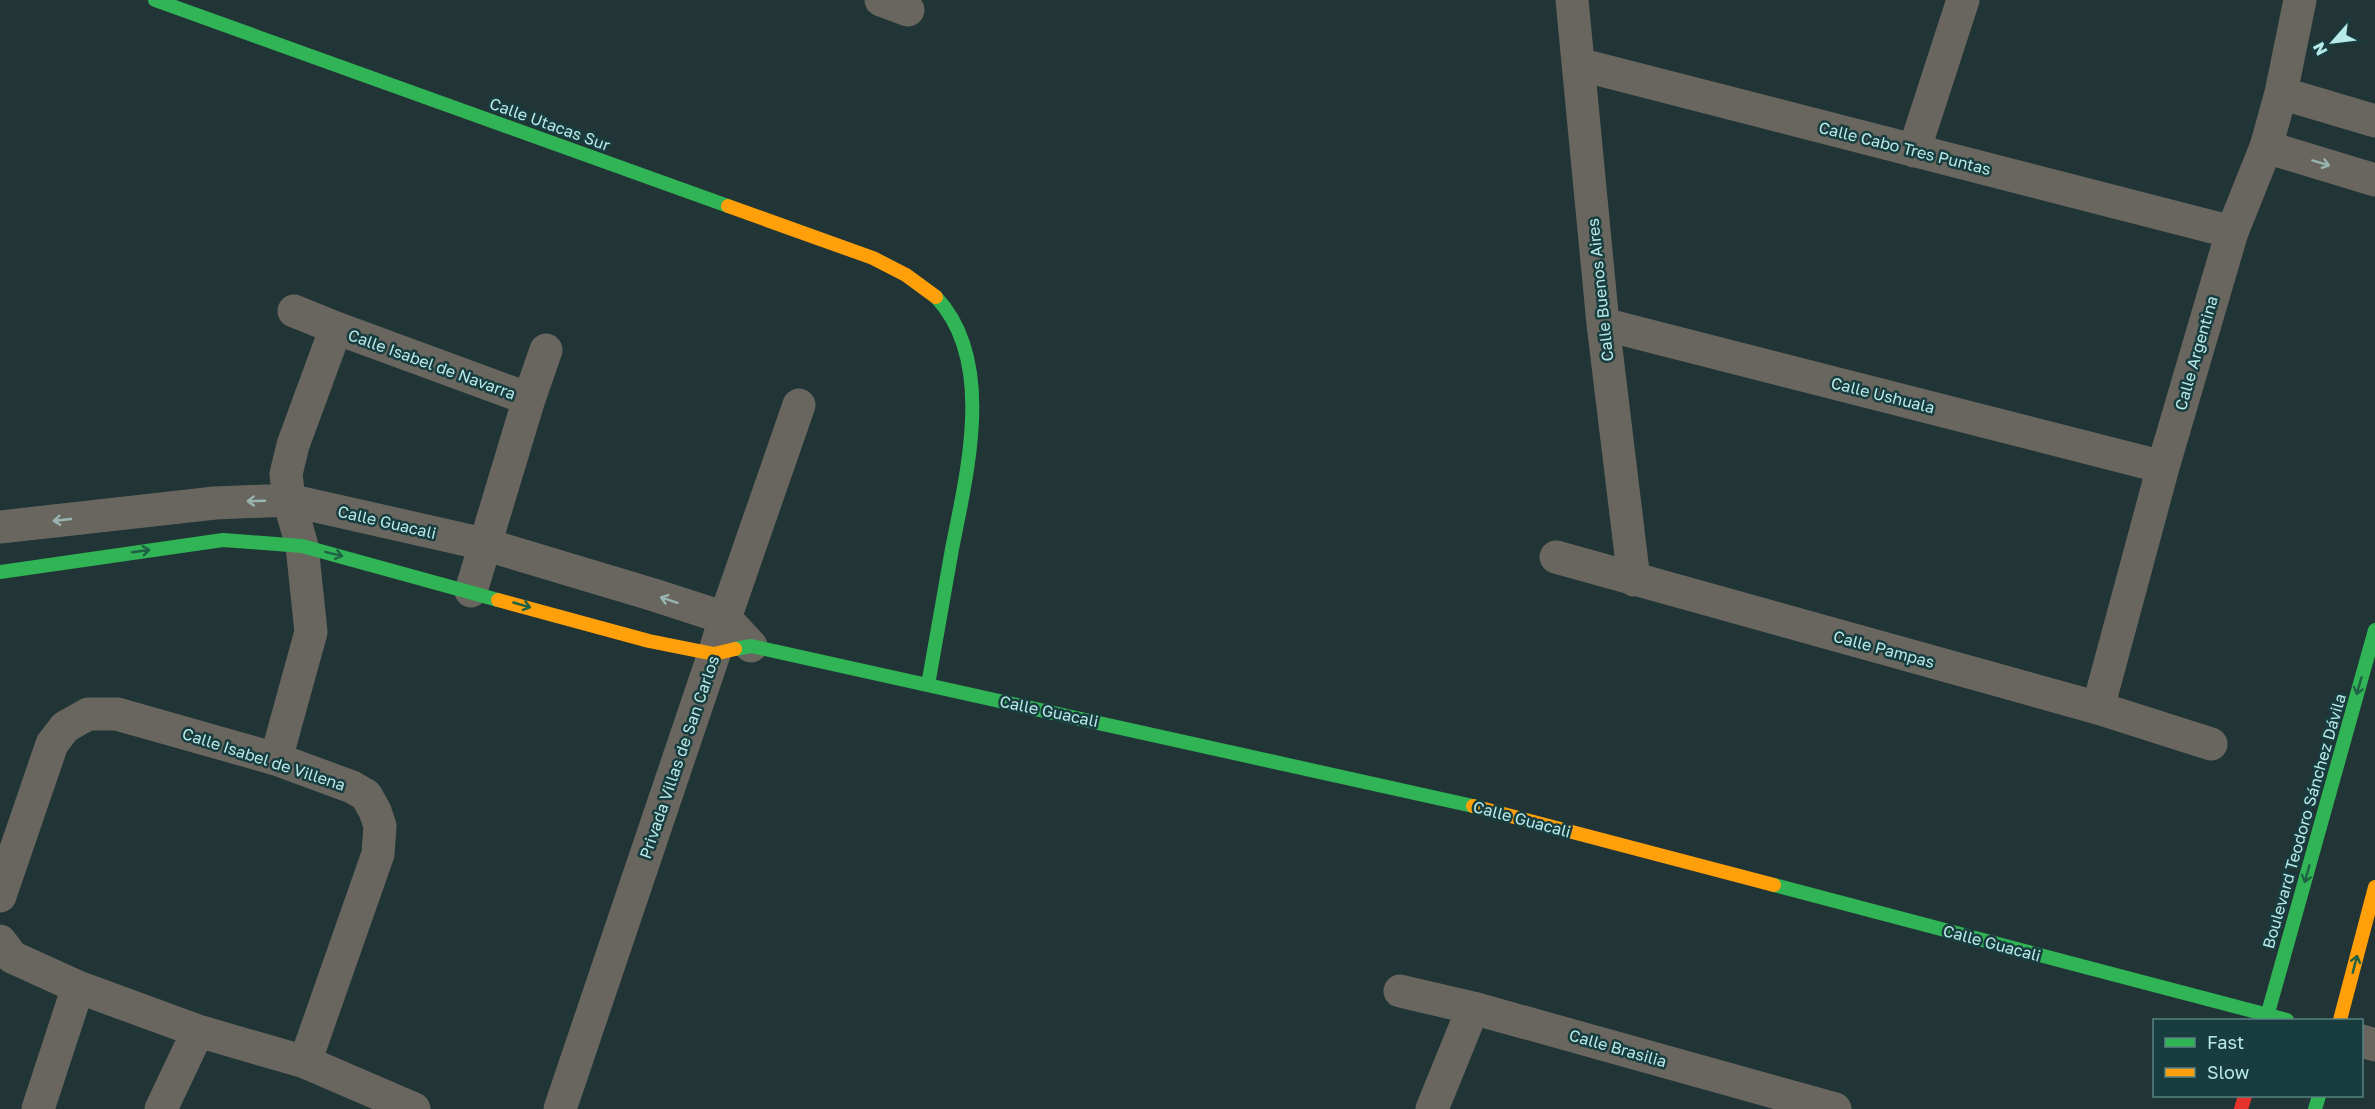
<svg xmlns="http://www.w3.org/2000/svg" width="2375" height="1109" viewBox="0 0 2375 1109" font-family="'Golos Text',sans-serif">
<style>
.lines{fill:none;stroke-linecap:round;stroke-linejoin:round}
.street{stroke:#69665f;stroke-width:33}
.fast{stroke:#30b455;stroke-width:14}
.slow{stroke:#ff9f0a;stroke-width:14}
.jam{stroke:#e5322d;stroke-width:14}
.oneway{stroke:#98b5b2}
.oneway2{stroke:#206145}
.labels{text-anchor:middle;dominant-baseline:central;stroke-width:5;stroke-linejoin:round;paint-order:stroke}
.street-label{font-size:16px;fill:#b8eaea;stroke:#193d3e}
</style>
<rect width="100%" height="100%" fill="#213536"/>
<g class="lines">
<path class="street" d="M881,0L908,10
M1572,0L1603,324L1634,580
M1578,64L2232,232
M2281,93L2375,121
M2266,147L2375,180
M1914,151L1963,0
M294,311L336,328L529,399
M1603,324L2163,467
M0,527L215,503L289,500L484,544L654,595L725,618L751,646
M1556,557L2098,708L2211,744
M471,591L529,399L546,350
M2098,708L2163,467L2232,232L2266,147L2281,93L2300,0
M276,759L311,632L302,546L289,500L286,474L293,445L336,328
M0,896L52,744L65,727L88,714H117L276,759L352,787L366,795L375,811L380,826L378,854L305,1062
M0,941L12,957L78,987L198,1031L305,1062L414,1109
M1400,991L1473,1008L1835,1109
M2362,1041L2375,1045
M38,1109L78,987
M161,1109L198,1031
M560,1109L714,654L725,618L799,405
M1432,1109L1473,1008"/>
<path class="fast" d="M155,0L728,206
M0,572L223,540L302,546L498,600
M735,649L751,646L1473,806
M928,685C936,640 944,594 952,549C967,472 996,361 936,297
M1774,885L2287,1020
M2266,1020L2375,630
M2315,1109L2319,1096"/>
<path class="slow" d="M728,206L873,258L906,275L936,297
M498,600L649,641L714,654L735,649
M1473,806L1774,885
M2340,1020L2375,887"/>
<path class="jam" d="M2241,1109L2245,1096"/>
</g>
<defs><path id="oneway-shaft" d="M-6 0H5M1.5-3L5.5 0L1.5 3" fill="none" stroke-width="1.6" stroke-linecap="round" stroke-linejoin="round" transform="scale(1.5)"/></defs>
<g class="oneway">
<use href="#oneway-shaft" transform="translate(2321 163) rotate(17)"/>
<use href="#oneway-shaft" transform="translate(256 501) rotate(178)"/>
<use href="#oneway-shaft" transform="translate(62 520) rotate(174)"/>
<use href="#oneway-shaft" transform="translate(669 600) rotate(-162)"/>
</g>
<g class="oneway2">
<use href="#oneway-shaft" transform="translate(141 551) rotate(-8)"/>
<use href="#oneway-shaft" transform="translate(334 554) rotate(14)"/>
<use href="#oneway-shaft" transform="translate(522 605) rotate(16)"/>
<use href="#oneway-shaft" transform="translate(2359 686) rotate(106)"/>
<use href="#oneway-shaft" transform="translate(2307 874) rotate(106)"/>
<use href="#oneway-shaft" transform="translate(2355 964) rotate(-75)"/>
</g>
<g class="labels">
<g class="street-label">
<text transform="translate(550 124) rotate(20)">Calle Utacas Sur</text>
<text transform="translate(1905 148) rotate(14)">Calle Cabo Tres Puntas</text>
<text transform="translate(1600 290) rotate(-96)">Calle Buenos Aires</text>
<text transform="translate(2196 353) rotate(-74)">Calle Argentina</text>
<text transform="translate(432 364) rotate(20)">Calle Isabel de Navarra</text>
<text transform="translate(1883 395) rotate(14)">Calle Ushuala</text>
<text transform="translate(387 522) rotate(13)">Calle Guacali</text>
<text transform="translate(1884 649) rotate(15)">Calle Pampas</text>
<text transform="translate(1049 711) rotate(12)">Calle Guacali</text>
<text transform="translate(679 757) rotate(-71)">Privada Villas de San Carlos</text>
<text transform="translate(264 759) rotate(18)">Calle Isabel de Villena</text>
<text transform="translate(1522 819) rotate(15)">Calle Guacali</text>
<text transform="translate(2304 821) rotate(-74)">Boulevard Teodoro Sánchez Dávila</text>
<text transform="translate(1992 943) rotate(15)">Calle Guacali</text>
<text transform="translate(1618 1048) rotate(16)">Calle Brasilia</text>
</g>
</g>
<rect x="2153" y="1019" width="210" height="78" fill="#193d3e" stroke="#598283" stroke-width="1.5"/>
<rect x="2165" y="1038" width="30" height="9" fill="#30b455" stroke="#598283" stroke-width="1.5"/>
<text x="2207" y="1049" font-size="18" fill="#b8eaea">Fast</text>
<rect x="2165" y="1068" width="30" height="9" fill="#ff9f0a" stroke="#598283" stroke-width="1.5"/>
<text x="2207" y="1079" font-size="18" fill="#b8eaea">Slow</text>
<g transform="translate(2333 42) rotate(242)" stroke="#193d3e" stroke-width="4.5" paint-order="stroke">
<path d="M0-4.5L10 22L0 15L-10 22Z" fill="#b8eaea"/>
<text y="-9" font-size="16" font-weight="bold" text-anchor="middle" fill="#b8eaea">N</text>
</g>
</svg>
